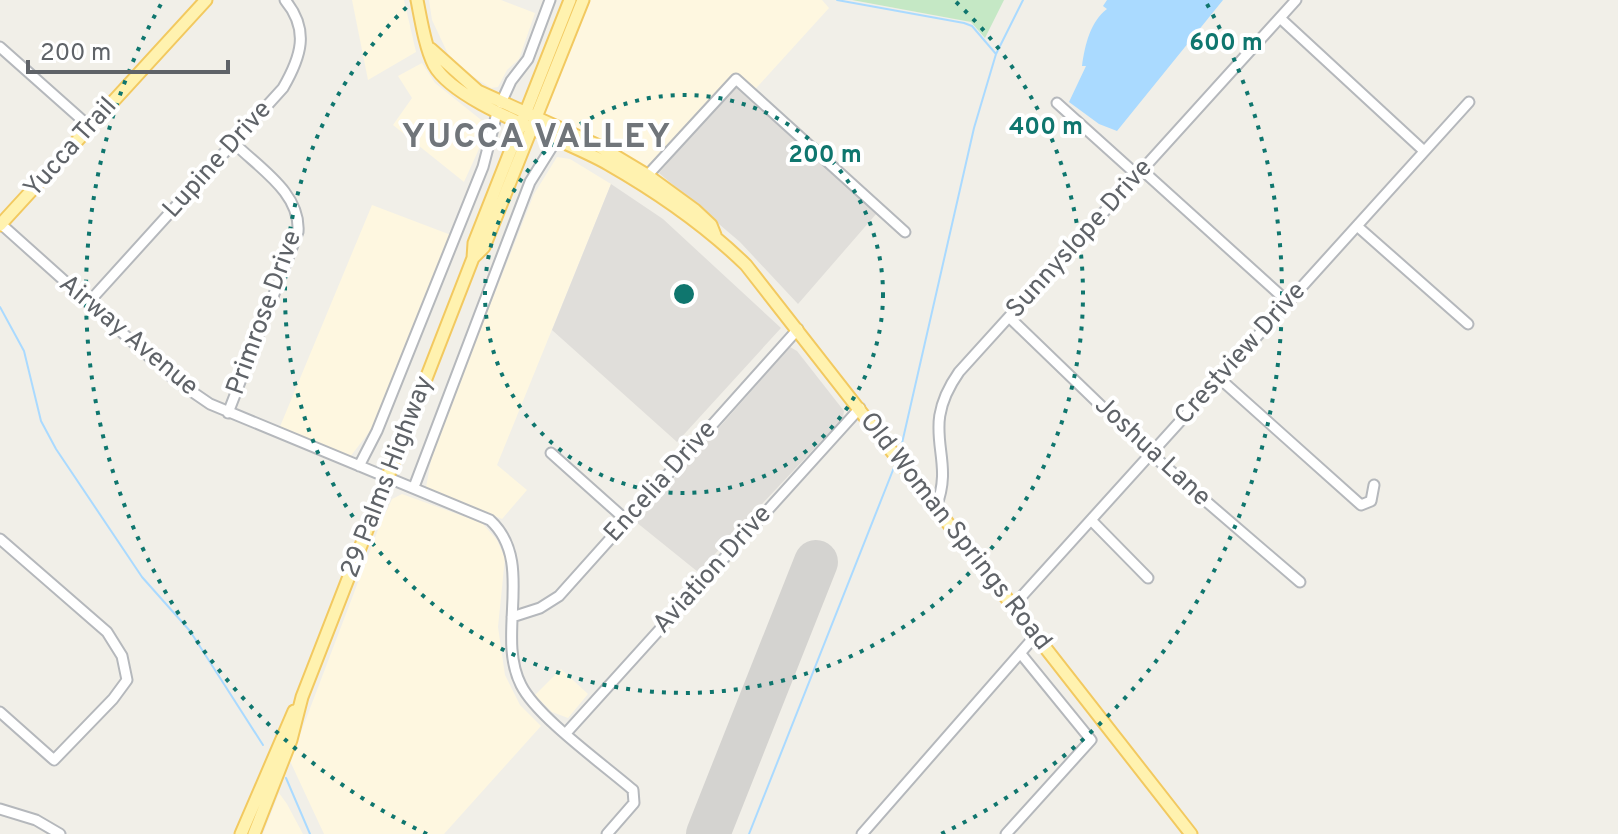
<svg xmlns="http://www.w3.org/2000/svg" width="1618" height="834" viewBox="0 0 1618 834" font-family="Overpass,sans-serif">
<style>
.commercial{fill:#fef7e0}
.industrial{fill:#e0deda}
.green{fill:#c5e8c5}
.water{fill:#aadaff}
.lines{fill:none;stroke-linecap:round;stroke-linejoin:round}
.stream{stroke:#aadaff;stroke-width:2}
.runway{stroke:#d4d3d0;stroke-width:44}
.minor-casing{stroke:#b5b8bc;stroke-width:13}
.major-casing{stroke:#f2c960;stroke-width:15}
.minor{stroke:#fff;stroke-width:9}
.major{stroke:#fff2af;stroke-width:11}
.ring{fill:none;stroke:#0f766e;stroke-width:4;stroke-dasharray:4 8}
.labels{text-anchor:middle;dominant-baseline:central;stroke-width:8;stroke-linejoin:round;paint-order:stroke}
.street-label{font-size:26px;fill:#5f6368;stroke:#fff}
.district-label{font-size:34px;font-weight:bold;letter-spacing:2px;fill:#70757a;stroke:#fff}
.centre{fill:#0f766e;stroke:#fff;stroke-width:4}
.ring-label{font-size:24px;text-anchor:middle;font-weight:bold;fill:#0f766e;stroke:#fff;stroke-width:8;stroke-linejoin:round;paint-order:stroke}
</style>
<rect width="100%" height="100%" fill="#f1efe8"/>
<path class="commercial" d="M352,0H404L416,52L368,80Z
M429,0H501L535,13L519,59L507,70L498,87L491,88L469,74L448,54L432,20Z
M586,0H822L829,8L749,96L736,85L659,173L542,113Z
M422,63L435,83L485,123L483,140L464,182L393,125L412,98L398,76Z
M557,157L570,159L611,184L497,465L527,490L502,519L426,487L433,450L534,194Z
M372,205L451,235L373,427L350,457L279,429Z
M402,494L482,523L497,540L505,558L498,627L505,675L520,705L541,726L444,834H324L290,761L379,527L392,499Z
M561,669L588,694L568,718L552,712L535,695Z
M279,793L287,804L303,834H263Z"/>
<path class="industrial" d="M736,84L877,213L798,304L740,242L659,173Z
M611,184L663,219L781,328L677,442L552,330Z
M790,347L797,351L844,411L843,418L698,572L636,522Z"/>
<path class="green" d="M852,0H1004L985,38L971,22Z"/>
<path class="water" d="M1107,0H1223L1117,131L1099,124L1069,102L1086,66H1082C1085,45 1090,22 1107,9L1103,6Z"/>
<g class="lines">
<path class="stream" d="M837,0L964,23L972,26L996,54
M0,307L24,351L41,421L56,449L142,577L190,631L263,745
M900,452L974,128L996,54L1023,0
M286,778L310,834
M749,834L895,465"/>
<path class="runway" d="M708,834L816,562"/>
<g class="minor-casing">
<path id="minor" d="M1280,18L1424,151
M0,47L90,127
M501,103L511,81L528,59L550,0
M1057,103L1137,175
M1142,170L1288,302
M645,178L736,79L905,232
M1,224L175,380L210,404L490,520C536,562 495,634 521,685C537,717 603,764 633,790L634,803L607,834
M1357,226L1468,324
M88,303L283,88C301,57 310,30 285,0
M1009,317L1151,454L1300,582
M1219,378L1361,505L1371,501L1374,485
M228,413L298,232C301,193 259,168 234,143
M551,453L626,520
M359,466L377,431L483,167L497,113
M414,487L530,182L558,137
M936,507C957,454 917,432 959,372L1296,0
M1091,520L1148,578
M0,539L107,632L122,656L127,680L113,699L54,760L0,712
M1013,606L1469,102
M512,617L540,608L559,596L798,329
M567,732L860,408
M0,809L36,820L60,834
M862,834L1036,635
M1006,834L1091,740L1021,654"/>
</g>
<g class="major-casing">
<path id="major" d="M417,0C421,20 425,47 434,65C456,105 566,139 608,164C657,192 706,226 746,265L1191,834
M431,49L478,91L597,145L647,175L695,210L711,225L715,235
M0,225L206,0
M473,258L484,247L583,0
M241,834L294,711
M254,834L291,740L302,697L473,258L474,243L570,0"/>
</g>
<use href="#minor" class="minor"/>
<use href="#major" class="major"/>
</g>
<g class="ring">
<circle cx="684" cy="294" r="199"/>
<path d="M956 2A399 399 0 1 1 412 2"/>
<path d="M427 834A598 598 0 0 1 161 4M1207 4A598 598 0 0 1 941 834"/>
</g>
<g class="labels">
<g class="street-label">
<text transform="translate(71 148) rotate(-48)">Yucca Trail</text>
<text transform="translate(218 160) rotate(-48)">Lupine Drive</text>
<text transform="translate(1080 239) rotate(-48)">Sunnyslope Drive</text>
<text transform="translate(265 313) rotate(-70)">Primrose Drive</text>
<text transform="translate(128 336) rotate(40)">Airway Avenue</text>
<text transform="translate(1241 354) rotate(-48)">Crestview Drive</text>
<text transform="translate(1152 452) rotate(43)">Joshua Lane</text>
<text transform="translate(388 477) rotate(-69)">29 Palms Highway</text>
<text transform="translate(661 482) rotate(-48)">Encelia Drive</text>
<text transform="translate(955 532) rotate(52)">Old Woman Springs Road</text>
<text transform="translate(713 570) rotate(-48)">Aviation Drive</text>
</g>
<g class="district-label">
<text x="537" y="138">YUCCA VALLEY</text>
</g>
</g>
<circle cx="684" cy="294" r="12" class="centre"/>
<g class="ring-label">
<text x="1226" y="50">600 m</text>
<text x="1046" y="134">400 m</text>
<text x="825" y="162">200 m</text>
</g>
<path d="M28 60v12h200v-12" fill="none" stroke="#5f6368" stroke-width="4"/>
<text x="40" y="60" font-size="24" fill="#5f6368" stroke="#ffffff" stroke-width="6" paint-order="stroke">200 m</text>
</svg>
